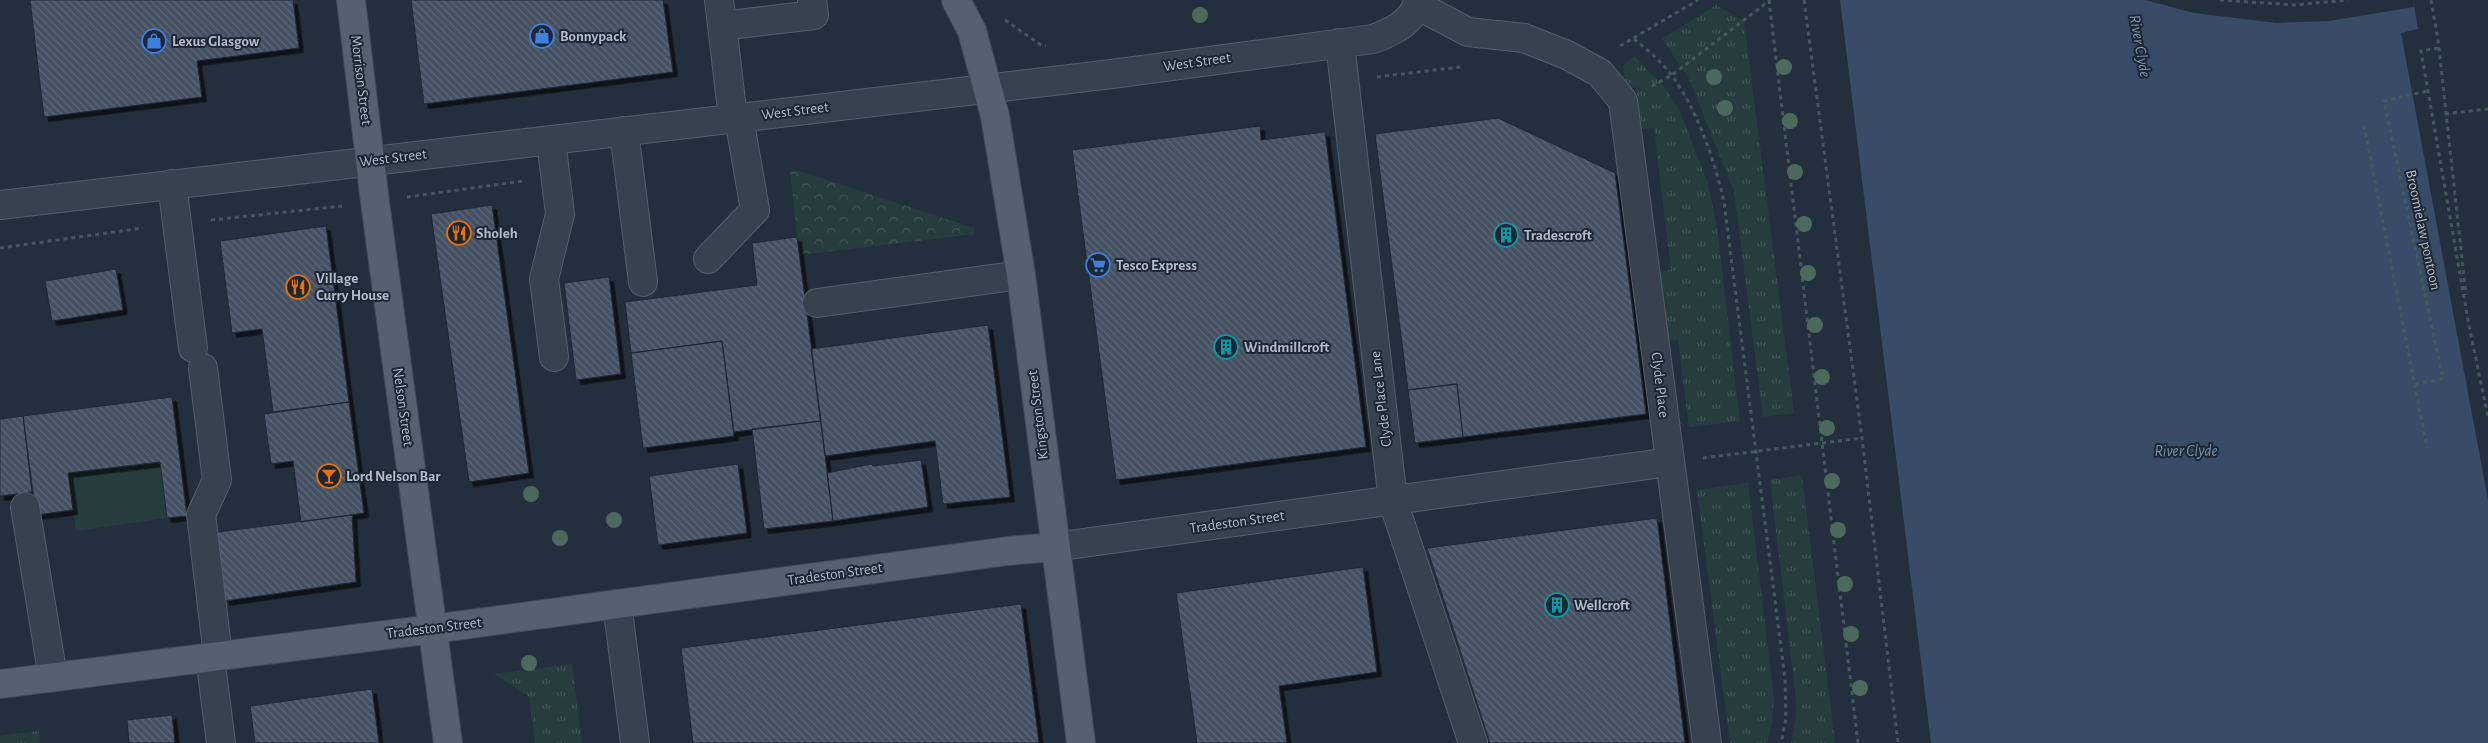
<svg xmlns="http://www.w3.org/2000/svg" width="2488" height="743" viewBox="0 0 2488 743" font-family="'Alegreya Sans',sans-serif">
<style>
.grass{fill:url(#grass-tufts)}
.forest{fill:url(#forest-crowns)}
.garden{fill:#263c3f}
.water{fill:#394c67}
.pier{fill:#242f3e}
.building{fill:url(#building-back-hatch);stroke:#1f2835;filter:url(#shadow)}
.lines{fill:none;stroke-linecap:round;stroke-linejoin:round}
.minor-casing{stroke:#565f6c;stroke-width:30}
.major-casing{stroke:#414a57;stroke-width:30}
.path{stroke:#44595c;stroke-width:3;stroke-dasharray:4 4;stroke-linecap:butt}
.minor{stroke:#38414e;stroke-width:28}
.major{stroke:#56606e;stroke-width:28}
.tree{fill:#4b6a5d}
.labels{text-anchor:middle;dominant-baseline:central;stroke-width:4;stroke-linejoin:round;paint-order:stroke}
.poi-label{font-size:15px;font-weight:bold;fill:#b4bcc9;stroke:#1d2633;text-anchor:start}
.street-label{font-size:15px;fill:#b4bcc9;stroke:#1d2633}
.water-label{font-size:16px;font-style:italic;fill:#7c92b1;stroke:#1d2633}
</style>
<defs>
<pattern id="grass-tufts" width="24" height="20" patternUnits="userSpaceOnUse" patternTransform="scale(1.25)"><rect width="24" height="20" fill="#263c3f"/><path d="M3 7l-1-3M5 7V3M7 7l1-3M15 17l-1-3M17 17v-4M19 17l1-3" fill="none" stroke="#435659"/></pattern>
<pattern id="forest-crowns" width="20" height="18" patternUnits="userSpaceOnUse" patternTransform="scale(1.25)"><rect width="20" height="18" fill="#263c3f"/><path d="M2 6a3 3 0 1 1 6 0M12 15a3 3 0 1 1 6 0" fill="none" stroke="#435659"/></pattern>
<pattern id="building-back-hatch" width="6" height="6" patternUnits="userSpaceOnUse" patternTransform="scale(1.25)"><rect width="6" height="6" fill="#455162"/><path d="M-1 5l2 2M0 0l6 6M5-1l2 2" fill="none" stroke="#5d6877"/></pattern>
<filter id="shadow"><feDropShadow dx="4.5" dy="4.5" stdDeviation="0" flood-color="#0009"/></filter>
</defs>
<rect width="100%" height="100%" fill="#242f3e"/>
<path class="grass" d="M1716,5L1744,21L1794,413L1763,417L1734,191L1689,79L1662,39Z
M1634,56L1664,87L1679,109L1708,184L1717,228L1740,421L1689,427L1678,340L1662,341L1653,273L1671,270L1654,128L1642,129L1636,87L1626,89L1623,65Z
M1802,475L1835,743H1791L1796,717V698L1770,480Z
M1748,483L1774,698L1772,724L1767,743H1730L1697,490Z
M572,664L582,743H535L529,697L494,674Z
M39,731L40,743H0V736Z"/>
<path class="forest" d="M790,168L974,228L975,234L799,255Z"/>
<path class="garden" d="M160,462L167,518L76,531L68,473Z"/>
<path class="water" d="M1840,0H2413L2418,29L2401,33L2488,500V743H1931Z"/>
<path class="pier" d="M2145,0H2413L2414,7L2329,21L2276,23L2194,13Z"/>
<path class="building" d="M30,0H293L299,48L197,61L202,97L44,117Z
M411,0H663L673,72L424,104Z
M1498,118L1615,173L1646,414L1463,437L1457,384L1408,390L1375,134Z
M1260,126L1261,140L1325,132L1366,447L1116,480L1072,150Z
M492,205L529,473L469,482L431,214Z
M326,226L349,402L273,412L262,329L232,333L220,241Z
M797,237L821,421L734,432L722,341L631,353L625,302L757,285L752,243Z
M116,269L123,310L52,321L45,281Z
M609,277L621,374L576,380L564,283Z
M988,325L1010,497L943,504L935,441L825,456L811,349Z
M722,341L734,436L643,448L631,353Z
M1457,384L1463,437L1415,443L1408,390Z
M172,397L187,516L167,518L160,462L68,473L73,510L36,515L23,416Z
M349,402L364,513L301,522L293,461L271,464L264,414Z
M23,416L32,492L0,496V419Z
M821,421L833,521L764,529L752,429Z
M921,460L928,507L833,521L827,473L871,464L873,466Z
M738,464L747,533L658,545L649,476Z
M352,515L356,582L225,601L217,532Z
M1657,518L1685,743H1490L1427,548Z
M1363,567L1377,672L1279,686L1287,743H1197L1176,593Z
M1021,604L1039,743H693L681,648Z
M372,689L379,743H255L250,706Z
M172,715L175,743H129L127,720Z"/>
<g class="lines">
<g class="minor-casing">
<path id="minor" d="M719,0L733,118
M1417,5L1468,32L1524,38L1567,55L1600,73L1623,101L1707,743
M722,26L814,15L812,0
M1340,43L1393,501L1473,743
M624,131L643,282
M551,140L560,214L544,279L554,357
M172,184L193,348
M0,205L1112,74L1373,39C1392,32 1414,22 1418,0
M708,259L755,210L739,118
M817,303L1021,275
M203,368L217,480L201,515L218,656
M25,507L53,677
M1054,547L1670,462
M617,604L635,743
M210,657L221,743"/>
</g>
<g class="major-casing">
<path id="major" d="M351,0L375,202L448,743
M956,0L972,31L995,116L1021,275L1081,743
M0,684L433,629L1008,551L1054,547"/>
</g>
<path class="path" d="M1769,0L1858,743
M1804,0L1862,438L1898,743
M2220,0L2294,5L2348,0
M2431,0L2438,40L2466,295
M1005,20L1041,45L1046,46
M1634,39C1648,50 1662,62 1673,77C1697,110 1715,161 1724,202L1785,679L1786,718L1781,743
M1620,46L1698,0
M2438,48L2421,51L2469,326L2488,417
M1377,77L1460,67
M1652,86L1672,75L1769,1
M2445,114L2488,109
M2364,125L2427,448
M407,197L523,181
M211,220L342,206
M0,248L143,228
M2415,384L2443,379L2384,101L2427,91
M1703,458L1862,438"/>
<use href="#minor" class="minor"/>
<use href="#major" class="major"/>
</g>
<g class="tree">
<circle cx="1200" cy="15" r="8"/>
<circle cx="1784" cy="67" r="8"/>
<circle cx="1714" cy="77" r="8"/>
<circle cx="1725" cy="108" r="8"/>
<circle cx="1790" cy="121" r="8"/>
<circle cx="1795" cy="172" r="8"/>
<circle cx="1804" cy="224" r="8"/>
<circle cx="1808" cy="273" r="8"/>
<circle cx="1815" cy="325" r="8"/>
<circle cx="1822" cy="377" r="8"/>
<circle cx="1827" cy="428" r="8"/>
<circle cx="1832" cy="481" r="8"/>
<circle cx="531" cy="494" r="8"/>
<circle cx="614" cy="520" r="8"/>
<circle cx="1838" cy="530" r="8"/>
<circle cx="560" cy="538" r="8"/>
<circle cx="1845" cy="584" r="8"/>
<circle cx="1851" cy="634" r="8"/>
<circle cx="529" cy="663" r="8"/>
<circle cx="1860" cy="688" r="8"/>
</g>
<defs>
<g id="shop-ring" transform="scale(1.25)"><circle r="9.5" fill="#1d2633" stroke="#3f7fe0" stroke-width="1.5"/><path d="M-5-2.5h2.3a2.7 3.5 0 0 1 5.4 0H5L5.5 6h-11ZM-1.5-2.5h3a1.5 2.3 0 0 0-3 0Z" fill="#3f7fe0"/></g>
<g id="restaurant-ring" transform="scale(1.25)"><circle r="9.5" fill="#1d2633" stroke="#e8710a" stroke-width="1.5"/><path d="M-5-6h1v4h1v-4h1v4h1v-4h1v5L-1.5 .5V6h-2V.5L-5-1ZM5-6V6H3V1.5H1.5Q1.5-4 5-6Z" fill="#e8710a"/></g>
<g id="building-ring" transform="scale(1.25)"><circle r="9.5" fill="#1d2633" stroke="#0f9aa8" stroke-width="1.5"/><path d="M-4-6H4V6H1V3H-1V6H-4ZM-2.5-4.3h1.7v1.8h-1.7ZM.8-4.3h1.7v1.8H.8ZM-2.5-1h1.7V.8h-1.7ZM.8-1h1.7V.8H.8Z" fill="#0f9aa8"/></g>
<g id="supermarket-ring" transform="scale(1.25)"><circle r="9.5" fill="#1d2633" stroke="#3f7fe0" stroke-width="1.5"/><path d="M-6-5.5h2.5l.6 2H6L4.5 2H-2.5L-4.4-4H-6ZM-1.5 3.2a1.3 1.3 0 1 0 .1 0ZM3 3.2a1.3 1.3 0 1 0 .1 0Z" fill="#3f7fe0"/></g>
<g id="bar-ring" transform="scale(1.25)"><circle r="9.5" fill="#1d2633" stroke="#e8710a" stroke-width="1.5"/><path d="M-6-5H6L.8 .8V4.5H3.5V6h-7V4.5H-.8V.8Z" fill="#e8710a"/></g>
</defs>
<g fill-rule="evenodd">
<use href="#shop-ring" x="542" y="36"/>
<use href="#shop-ring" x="154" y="41"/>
<use href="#restaurant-ring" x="459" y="233"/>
<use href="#building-ring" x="1506" y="235"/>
<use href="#supermarket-ring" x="1098" y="265"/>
<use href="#restaurant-ring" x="298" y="287"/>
<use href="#building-ring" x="1226" y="347"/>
<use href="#bar-ring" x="329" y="476"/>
<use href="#building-ring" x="1557" y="605"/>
</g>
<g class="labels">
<g class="poi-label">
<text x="560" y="36">Bonnypack</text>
<text x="172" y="41">Lexus Glasgow</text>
<text x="476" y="233">Sholeh</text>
<text x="1524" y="235">Tradescroft</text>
<text x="1116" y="265">Tesco Express</text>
<text x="316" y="278">Village<tspan x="316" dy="17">Curry House</tspan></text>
<text x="1244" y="347">Windmillcroft</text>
<text x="346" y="476">Lord Nelson Bar</text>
<text x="1574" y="605">Wellcroft</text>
</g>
<g class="street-label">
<text transform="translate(1197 62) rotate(-8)">West Street</text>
<text transform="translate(361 80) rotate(83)">Morrison Street</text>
<text transform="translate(795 111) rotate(-7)">West Street</text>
<text transform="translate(393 158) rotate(-7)">West Street</text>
<text transform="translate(2423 230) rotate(78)">Broomielaw pontoon</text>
<text transform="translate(1660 385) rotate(83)">Clyde Place</text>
<text transform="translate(1381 399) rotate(-97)">Clyde Place Lane</text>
<text transform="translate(403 407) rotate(82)">Nelson Street</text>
<text transform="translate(1038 415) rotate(-97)">Kingston Street</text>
<text transform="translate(1237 522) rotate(-8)">Tradeston Street</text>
<text transform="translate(835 574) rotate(-8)">Tradeston Street</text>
<text transform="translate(434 628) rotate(-7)">Tradeston Street</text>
</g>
<g class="water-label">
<text transform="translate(2140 46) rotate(80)">River Clyde</text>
<text x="2186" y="451">River Clyde</text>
</g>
</g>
</svg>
